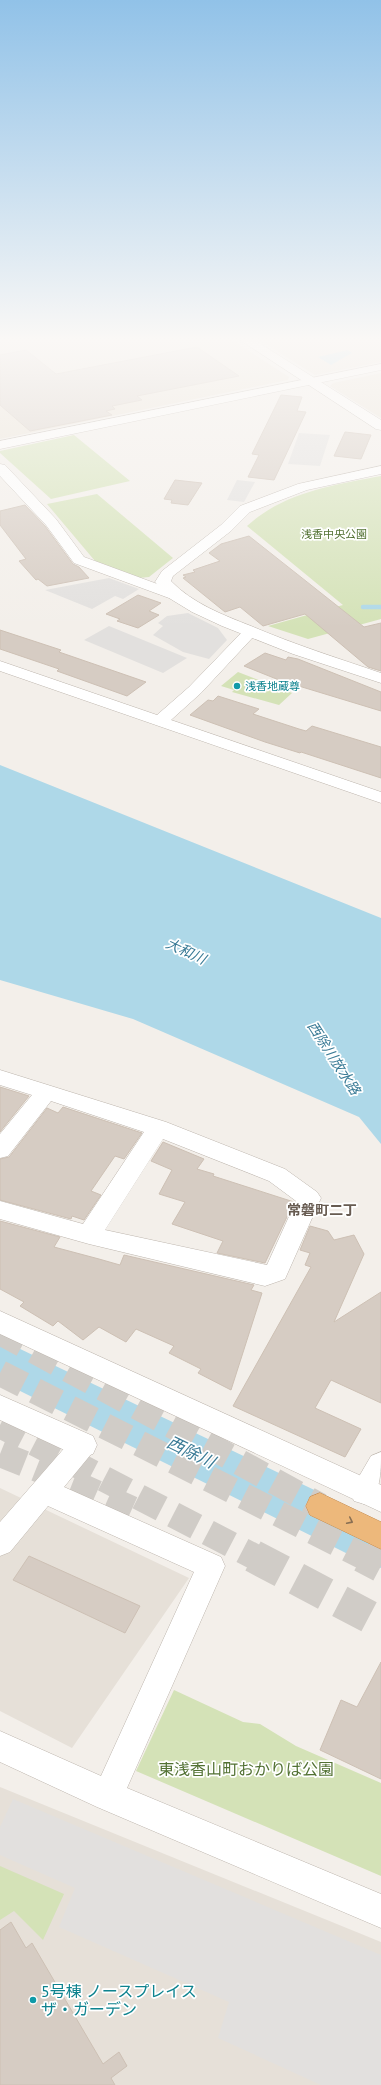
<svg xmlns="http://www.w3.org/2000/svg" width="381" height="2085" viewBox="0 0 381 2085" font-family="'PT Sans','Noto Sans JP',sans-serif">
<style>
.residential{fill:#e6e0d8}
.education{fill:#eae2d5}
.green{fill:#d4e2b7}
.parking{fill:#e2e0de}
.water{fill:#aed8e8}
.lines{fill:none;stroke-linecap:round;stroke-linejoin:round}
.stream{stroke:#aed8e8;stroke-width:4.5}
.river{fill:#aed8e8;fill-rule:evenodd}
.building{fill:#d6ccc3;stroke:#cdc0b4}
.motorway-tunnel-far1{stroke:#d0ccc7;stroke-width:26;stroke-dasharray:26 13;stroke-linecap:butt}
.motorway-tunnel{stroke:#d0ccc7;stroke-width:33;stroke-dasharray:33 16;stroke-linecap:butt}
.minor-casing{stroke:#bdb5ad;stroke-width:1}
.tertiary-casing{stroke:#bdb5ad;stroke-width:1}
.motorway-casing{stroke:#cb8b4c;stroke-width:1}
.minor{fill:#fff;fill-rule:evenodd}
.tertiary{fill:#fff;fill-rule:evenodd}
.motorway{fill:#edb87b;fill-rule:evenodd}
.oneway{stroke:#896f53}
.culture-dot{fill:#0f9aa8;stroke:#fff;stroke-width:1.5}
.labels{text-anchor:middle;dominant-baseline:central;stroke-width:3.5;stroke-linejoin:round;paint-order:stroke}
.far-park-label{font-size:11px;fill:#527133;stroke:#fff}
.far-culture-label{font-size:11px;fill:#0d838f;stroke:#fff;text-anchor:start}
.water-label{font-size:14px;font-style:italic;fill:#3a7b96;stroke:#fff}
.neighbourhood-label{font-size:14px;font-weight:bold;fill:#675b51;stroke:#fff}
.near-park-label{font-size:16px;fill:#527133;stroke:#fff}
.near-culture-label{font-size:16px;fill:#0d838f;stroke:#fff;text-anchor:start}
.near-water-label{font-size:17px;font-style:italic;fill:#3a7b96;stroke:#fff}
</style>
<rect width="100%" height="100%" fill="#f3efea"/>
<path class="residential" d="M0,1488L189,1578L72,1748L0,1711Z
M0,1787L381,1942V2085H0Z"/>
<path class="education" d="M0,336H226L289,377L288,380L0,439Z
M253,336H381V362L315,375Z
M381,373V418L330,386L333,383Z"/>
<path class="green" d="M74,435L130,481L51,499L0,453V451Z
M381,476V619L308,639L268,626L343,605L247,526C284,492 334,485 381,476Z
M97,494L173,558L149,577L139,578L95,561L47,504Z
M238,672L292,693L279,705L232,692L234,690L221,686Z
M174,1690L243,1722L260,1724L296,1746L381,1783V1876L136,1771Z
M0,1866L64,1894L43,1940L14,1911L0,1920Z"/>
<path class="parking" d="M299,433L330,435L320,466L288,464Z
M237,480L255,482L244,502L227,500Z
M109,578L139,589L123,599L115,596L92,609L45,590Z
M188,613L218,628L227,640L209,659L183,652L153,635L163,626L158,623L167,616Z
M109,626L187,658L163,673L84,640Z
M13,1799L381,1955V2085H321L218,2038L229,2002L59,1927L75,1888L0,1855V1827Z"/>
<path class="water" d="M348,350L352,353L331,365L318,357Z
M0,765L381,918V1144L359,1117L133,1019L0,980Z"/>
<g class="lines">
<path class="stream" d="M363,607H381"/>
<path class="river" d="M0,1341L16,1347L381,1522V1568L364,1562L0,1381Z"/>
</g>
<path class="building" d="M197,347L239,376L137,396L142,400L112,406L115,409L106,411L112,415L30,431L0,405V355L26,350L56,374Z
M281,395L302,397L297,411L306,412L274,480L248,477L259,455L252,454Z
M345,432L371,435L361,459L334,456Z
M175,480L202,483L188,505L171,503L172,500L164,499Z
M25,505L45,526L73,564L79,567L89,578L47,586L38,579L36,580L19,561L26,559L0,525V511Z
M249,536L364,627L381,623V671L368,667L305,614L263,626L240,607L225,612L183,578L186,577L183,575L195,572L193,570L220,561L209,553L221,544Z
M138,595L161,603L149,611L159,615L138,628L117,621L120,619L106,614Z
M0,630L61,650L59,652L146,682L127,696L57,671L59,669L0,649Z
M265,653L286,660L288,657L298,659L381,692V711L279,680L244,666Z
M218,696L259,709L253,714L299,729L306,731L312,726L381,747V778L301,752L300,753L265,742L190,715L208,700L213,701Z
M0,1087L29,1096L0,1132Z
M63,1107L142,1133L124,1159L115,1156L91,1191L101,1195L84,1220L72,1216L71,1219L0,1200V1159L9,1157L47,1108L58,1113Z
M163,1142L204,1159L197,1169L214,1174L213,1176L294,1202L265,1263L217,1253L223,1241L172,1224L185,1202L159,1194L172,1170L151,1161Z
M0,1221L60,1237L54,1247L99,1259L120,1265L124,1255L254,1285L251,1290L262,1293L231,1390L198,1373L201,1369L169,1353L174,1346L136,1329L126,1342L99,1327L83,1340L58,1321L53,1326L20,1306L24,1302L0,1289Z
M310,1226L328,1231L334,1240L354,1235L364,1254L334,1322L381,1292V1403L331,1380L315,1408L361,1429L345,1457L233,1406L311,1267L305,1265L310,1253L300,1250Z
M29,1556L140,1606L125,1633L13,1580Z
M381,1662V1779L320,1750L341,1700L357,1707Z
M11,1922L26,1948L32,1943L103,2064L119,2052L127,2066L111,2078L115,2085H0V1930Z"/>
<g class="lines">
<path class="motorway-tunnel-far1" d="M0,1332L320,1506
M0,1373L364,1557
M0,1425L255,1557
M0,1454L83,1487L134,1510"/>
<path class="motorway-tunnel" d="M253,1556L381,1623
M362,1556L381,1566"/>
<g class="minor-casing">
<path id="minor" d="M381,364V370L0,449V441Z
M0,464L5,465L56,519L84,557L179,592L181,595L179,598H169L74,563L46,525L0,476Z
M250,627L255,629L258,632L255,635L201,693L171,720L381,792V803L0,671V661L157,715L189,687L245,629Z
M0,1070L166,1122L285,1169L317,1192L321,1198L285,1279L265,1286L89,1244L0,1219V1201L83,1224L144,1132L51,1101L8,1156L0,1158V1134L32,1095L0,1085ZM163,1139L269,1181L296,1201L267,1265L105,1230Z
M83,1433L92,1437L96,1445L92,1453L64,1487L221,1557L225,1566L127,1788L381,1894V1928L97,1807L0,1762V1731L101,1776L194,1572L48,1506L10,1552L0,1556V1522L74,1437Z
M381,1452C381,1473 381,1496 364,1504L354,1501L350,1492L371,1456Z"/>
</g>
<g class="tertiary-casing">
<path id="tertiary" d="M234,336H248L381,420V430L376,429Z
M381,466V474L307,490L250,512L231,531L173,576L171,581C192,603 223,615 251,626C293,644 337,658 381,673V683L293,654L222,626L192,612L169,598L155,582L162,571L221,525L240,506L298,484Z
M0,1311L381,1485V1512L0,1334Z
M0,1395L93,1436L97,1445L93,1454L83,1457L73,1454L0,1420Z"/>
</g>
<g class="motorway-casing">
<path id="motorway" d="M320,1493L381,1522V1549L310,1515L306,1506L310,1497Z"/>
</g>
<use href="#minor" class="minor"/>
<use href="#tertiary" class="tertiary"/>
<use href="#motorway" class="motorway"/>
</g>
<defs><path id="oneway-chevron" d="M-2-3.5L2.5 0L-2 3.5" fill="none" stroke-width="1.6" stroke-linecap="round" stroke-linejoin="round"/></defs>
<use class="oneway" href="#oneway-chevron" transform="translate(350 1521) rotate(26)"/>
<linearGradient id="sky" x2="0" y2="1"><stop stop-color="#91c2e8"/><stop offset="0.54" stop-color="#faf8f6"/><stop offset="1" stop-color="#faf8f6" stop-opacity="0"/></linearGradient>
<rect width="381" height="628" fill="url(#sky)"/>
<g class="culture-dot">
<circle cx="237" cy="686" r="4"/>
<circle cx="33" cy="2000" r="4"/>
</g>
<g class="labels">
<g class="far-park-label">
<text x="334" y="534">浅香中央公園</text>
</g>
<g class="far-culture-label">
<text x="245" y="686">浅香地蔵尊</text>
</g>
<g class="water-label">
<text transform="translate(186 951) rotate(25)">大和川</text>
<text transform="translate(334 1058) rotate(57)">西除川放水路</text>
</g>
<g class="neighbourhood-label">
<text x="322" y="1210">常磐町二丁</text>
</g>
<g class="near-park-label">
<text x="246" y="1769">東浅香山町おかりば公園</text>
</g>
<g class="near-culture-label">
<text x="41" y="1991">5号棟 ノースプレイス<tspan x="41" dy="18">ザ・ガーデン</tspan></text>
</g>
<g class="near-water-label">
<text transform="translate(191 1452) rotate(26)">西除川</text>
</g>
</g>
</svg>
